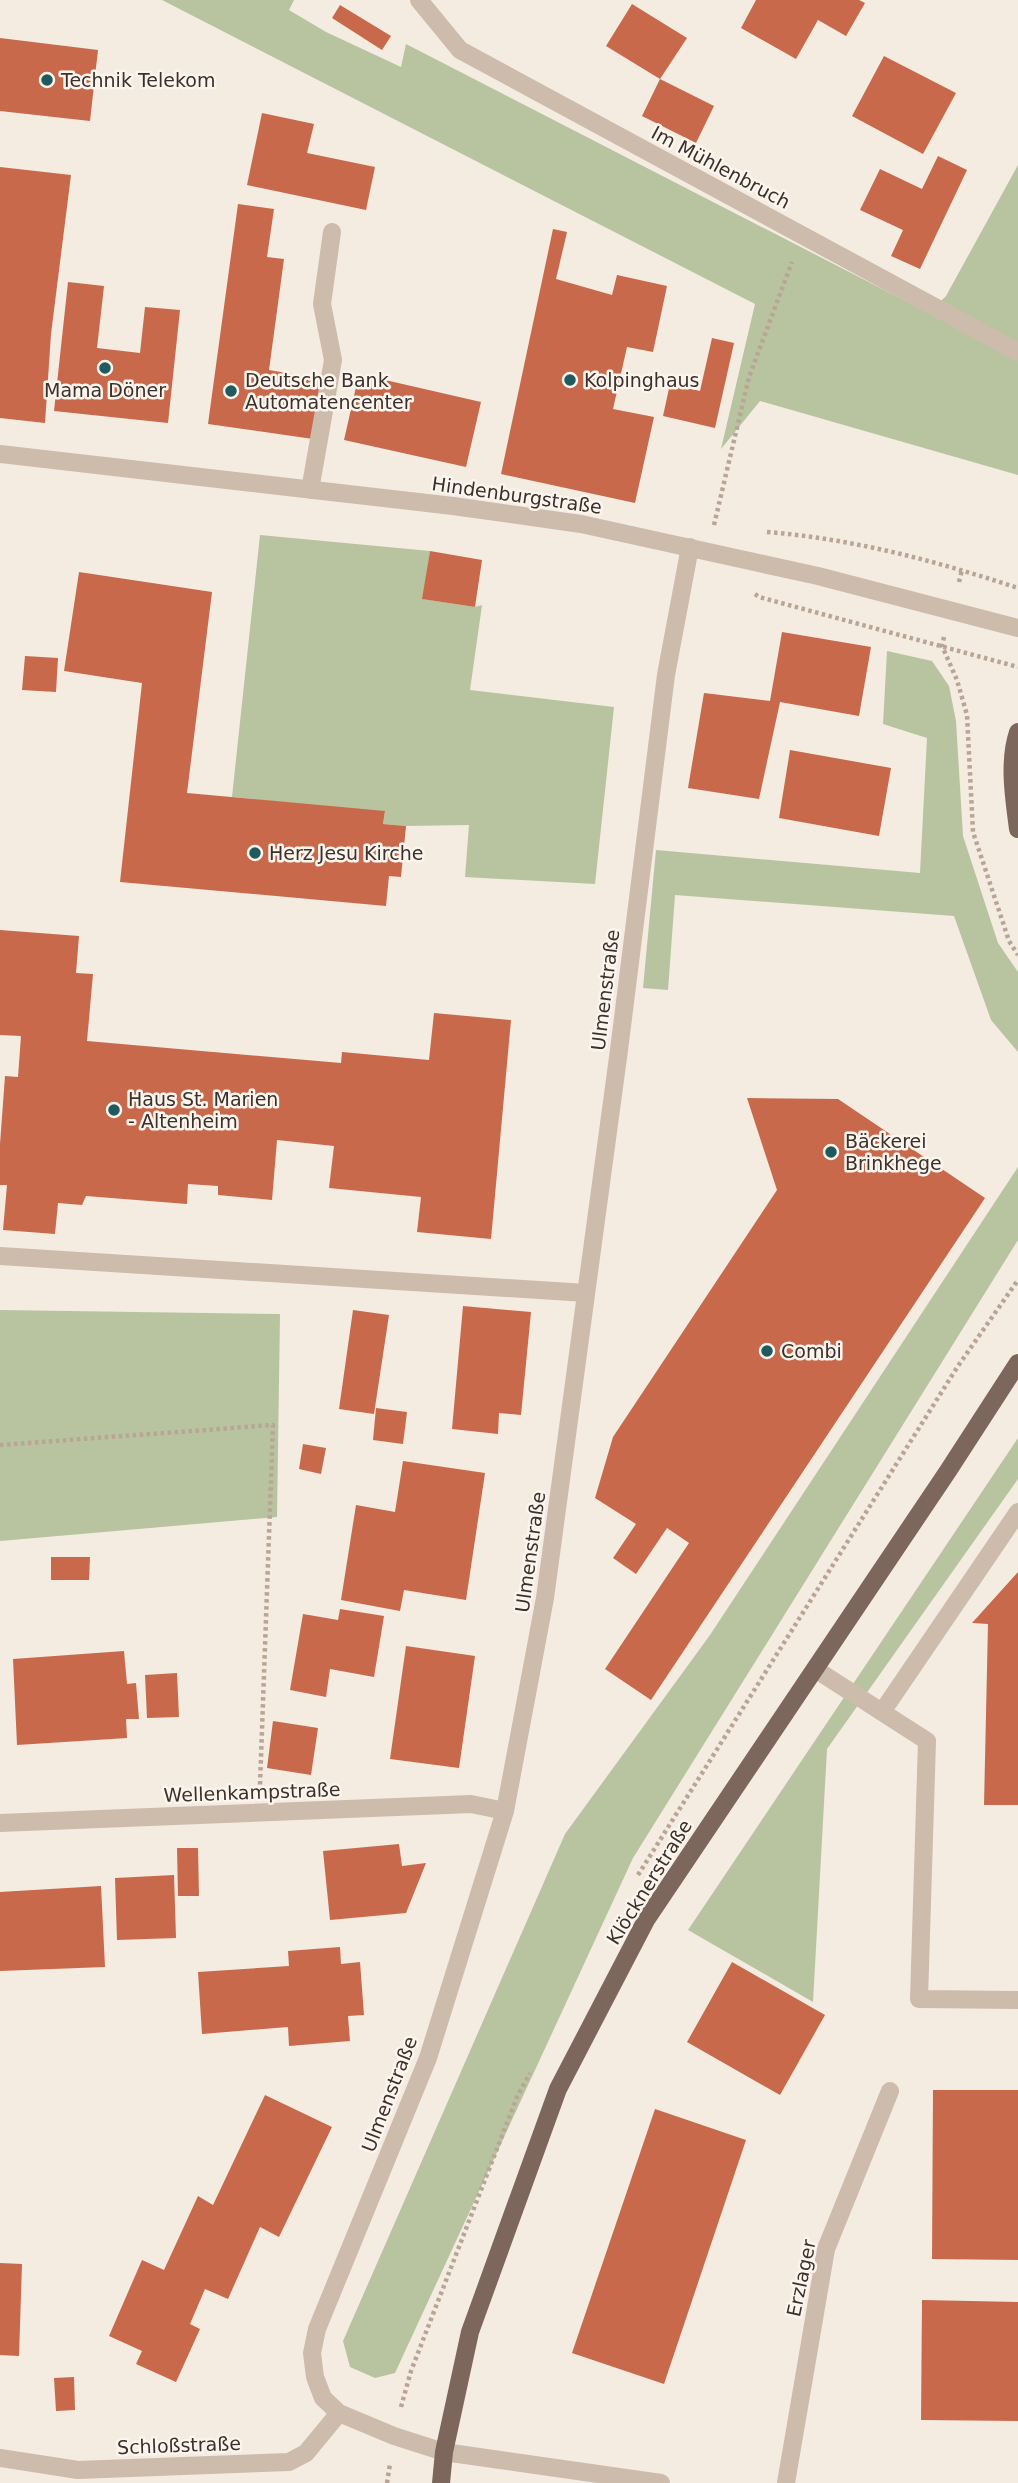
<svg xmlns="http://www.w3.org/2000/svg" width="1018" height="2483" viewBox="0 0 1018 2483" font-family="'DejaVu Sans',sans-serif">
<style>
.green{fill:#b8c4a0}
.building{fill:#c8694b}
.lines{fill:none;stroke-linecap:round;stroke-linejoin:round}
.path{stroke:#b9a596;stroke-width:4.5;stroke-dasharray:3.5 3.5;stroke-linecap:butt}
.minor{stroke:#cdbbac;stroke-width:18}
.major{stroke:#7d675c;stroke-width:18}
.poi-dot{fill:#1f5a5e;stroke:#fbf5ee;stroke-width:2.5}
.labels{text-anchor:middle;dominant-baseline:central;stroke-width:5;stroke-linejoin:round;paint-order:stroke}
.poi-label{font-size:19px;fill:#3b302b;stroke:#fbf5ee;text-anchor:start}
.street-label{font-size:19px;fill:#3b302b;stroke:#fbf5ee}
</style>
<rect width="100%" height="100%" fill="#f4ebe1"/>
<path class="green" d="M162,0H294L289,10L326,32L401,67L406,44L929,313L946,296L1018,165V475L760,401L721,449L755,304Z
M260,535L430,551L423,599L475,607L482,605L470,690L614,707L595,884L465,877L469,825L406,826L383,824L385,812L232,797Z
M887,651L932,661L949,686L956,721L963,836L998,943L1018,972V1052L991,1020L954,916L675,895L668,990L643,988L656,850L920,873L927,738L883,724Z
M1018,1167V1240L633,1858L395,2373L375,2378L350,2367L343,2341L565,1834L710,1635Z
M0,1310L280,1314L277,1517L0,1541Z
M1018,1438V1479L827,1749L813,2002L688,1930Z"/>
<path class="building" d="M756,0H859L865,3L846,36L818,20L796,59L741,28Z
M632,4L687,38L660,79L606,46Z
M340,5L391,36L382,50L332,18Z
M0,38L98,50L90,121L0,111Z
M884,56L956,93L923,154L852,116Z
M660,79L714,106L696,143L642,116Z
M262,113L314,124L307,153L375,167L366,210L247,185Z
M938,156L967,170L920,269L891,256L903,230L860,210L880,169L922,189Z
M0,167L71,175L51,334L45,423L0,418Z
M238,204L274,209L267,257L284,259L269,370L321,379L313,439L208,424Z
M553,229L567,232L556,279L612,295L617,275L667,286L653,352L627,347L613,409L654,417L635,503L501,474Z
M68,282L104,286L97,348L140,353L145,307L180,310L168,423L54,411Z
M712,338L734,343L715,428L663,416L670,384L700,391Z
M359,374L481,402L466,467L344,440Z
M430,551L482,560L475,607L422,599Z
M79,572L212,592L187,793L385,811L383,824L406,826L401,877L389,876L386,906L120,882L142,683L64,671Z
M782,632L871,647L859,716L780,702L759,799L688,788L704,693L770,701Z
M25,656L58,658L56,692L22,690Z
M790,750L891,768L879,836L779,818Z
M0,930L79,936L76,973L93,974L87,1041L341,1063L342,1052L429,1060L434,1013L511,1020L491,1239L417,1232L421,1197L329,1188L334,1146L277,1140L272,1200L218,1195V1186L188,1184L187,1204L86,1196L82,1205L58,1203L55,1234L3,1230L7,1185H0V1144L5,1076L18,1077L21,1036L0,1035Z
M747,1098L838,1099L985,1198L651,1700L605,1669L689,1543L667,1528L636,1574L613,1558L636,1524L595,1498L613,1437L777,1190Z
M463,1306L531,1312L521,1415L499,1413L498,1434L452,1429Z
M353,1310L389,1315L374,1414L339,1409Z
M376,1408L407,1412L403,1444L373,1440Z
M303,1444L326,1448L321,1474L299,1469Z
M403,1461L485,1473L466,1600L404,1590L400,1611L341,1600L356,1505L395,1512Z
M51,1557H90L89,1580H51Z
M1018,1572V1805H984L988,1624L972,1623Z
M340,1609L384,1616L374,1677L330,1669L326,1697L290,1690L303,1614L338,1620Z
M406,1646L475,1656L459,1768L390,1759Z
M124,1651L127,1684L136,1683L139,1719H126L127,1738L17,1745L13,1659Z
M177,1673L179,1717L147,1718L145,1675Z
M273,1721L318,1728L311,1775L267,1768Z
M399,1844L402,1866L426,1863L406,1913L330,1920L323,1851Z
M177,1848H198L199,1896H178Z
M174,1875L176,1938L117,1940L115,1878Z
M101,1886L105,1967L0,1971V1892Z
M340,1947L341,1964L360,1962L364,2015L348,2016L350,2041L289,2046L288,2027L202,2034L198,1972L289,1966L288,1951Z
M732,1962L825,2015L780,2095L687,2042Z
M933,2090H1018V2260L932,2259Z
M265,2095L332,2127L279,2237L260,2227L228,2299L205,2289L190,2324L200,2329L176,2382L136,2364L142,2351L109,2336L142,2260L164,2270L198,2196L213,2205Z
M655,2109L746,2140L664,2384L572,2353Z
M0,2263L22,2264L19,2356L0,2355Z
M922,2300L1018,2302V2421L921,2420Z
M74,2377L75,2410L56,2411L54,2378Z"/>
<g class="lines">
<path class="path" d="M714,525L749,377L792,262
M767,532C854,539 936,561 1018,588
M959,582L962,570
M755,594L759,597L1018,667
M944,637L942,646L957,680L967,715L973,832L1009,941L1018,955
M0,1445L273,1425L260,1785
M638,1875L958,1366L1018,1280
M401,2407L411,2371L517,2097L530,2073
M387,2483L390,2464"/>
<path class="minor" d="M419,0L460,50L1018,352
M0,454L453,506L581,524L818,576L1018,628
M310,490L333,360L322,304L332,232
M0,1256L586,1293
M815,1669L927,1741L919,1999L1018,2000
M882,1712L1018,1512
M0,1823L471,1804L505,1811
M0,2458L78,2470L289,2462L306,2453L339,2413
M661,2483L444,2452L394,2436L339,2413L323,2398L315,2377L312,2353L317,2329L428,2058L505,1811L545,1598L619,1050L666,675L690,547
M786,2483L826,2249L890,2091"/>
<path class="major" d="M1018,732C1008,762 1014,798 1018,829
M441,2483L444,2452L470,2332L558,2089L646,1920L948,1471L1018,1363"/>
</g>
<g class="poi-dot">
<circle cx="47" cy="80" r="7"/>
<circle cx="105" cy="368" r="7"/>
<circle cx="570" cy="380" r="7"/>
<circle cx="231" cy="391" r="7"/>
<circle cx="255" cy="853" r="7"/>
<circle cx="114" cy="1110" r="7"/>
<circle cx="831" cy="1152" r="7"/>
<circle cx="767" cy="1351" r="7"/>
</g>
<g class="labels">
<g class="poi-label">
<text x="61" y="80">Technik Telekom</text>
<text x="245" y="380">Deutsche Bank<tspan x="245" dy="22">Automatencenter</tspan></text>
<text x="584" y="380">Kolpinghaus</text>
<text x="105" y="390" text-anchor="middle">Mama Döner</text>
<text x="269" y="853">Herz Jesu Kirche</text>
<text x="128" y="1099">Haus St. Marien<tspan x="128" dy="22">- Altenheim</tspan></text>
<text x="845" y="1141">Bäckerei<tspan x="845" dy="22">Brinkhege</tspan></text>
<text x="781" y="1351">Combi</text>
</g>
<g class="street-label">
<text transform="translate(721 167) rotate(28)">Im Mühlenbruch</text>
<text transform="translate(517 495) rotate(8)">Hindenburgstraße</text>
<text transform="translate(605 990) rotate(-83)">Ulmenstraße</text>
<text transform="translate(530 1552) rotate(-82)">Ulmenstraße</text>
<text transform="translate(252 1792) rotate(-2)">Wellenkampstraße</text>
<text transform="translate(649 1882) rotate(-58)">Klöcknerstraße</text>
<text transform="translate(389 2094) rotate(-69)">Ulmenstraße</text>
<text transform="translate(801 2278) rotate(-78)">Erzlager</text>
<text transform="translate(179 2445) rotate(-2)">Schloßstraße</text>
</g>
</g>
</svg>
